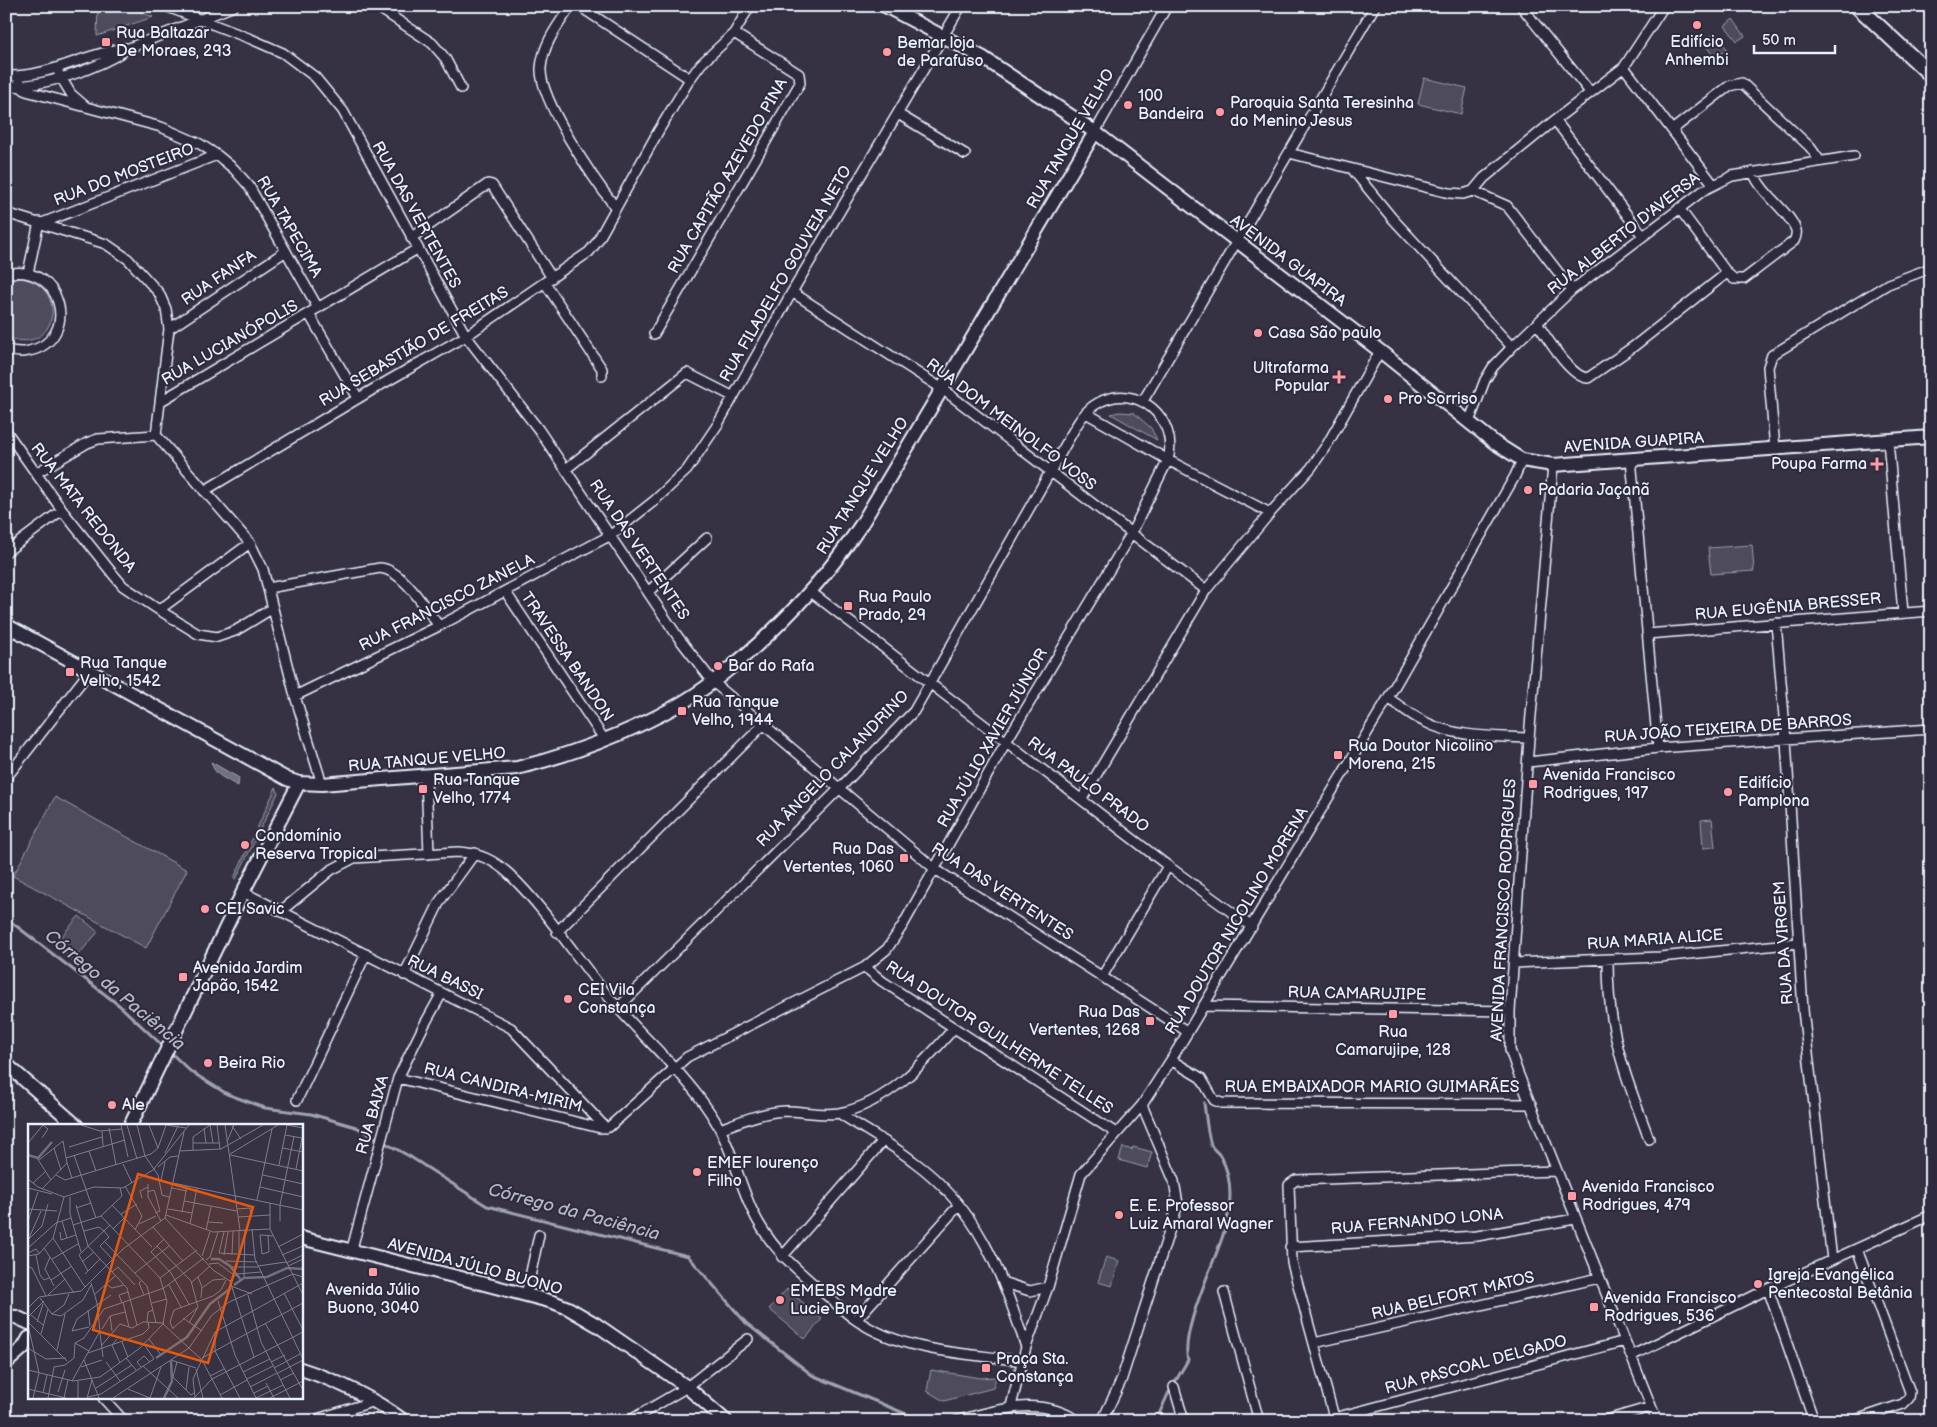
<svg xmlns="http://www.w3.org/2000/svg" width="1937" height="1427" viewBox="0 0 1937 1427" font-family="'Balsamiq Sans',sans-serif">
<style>
.green{fill:#4d4b5c;stroke:#9a9eaa}
.water{fill:#70717f;stroke:#a0a4af}
.lines{fill:none;stroke-linecap:round;stroke-linejoin:round}
.stream{stroke:#a0a4af;stroke-width:3}
.street-casing{stroke:#e8f1f8;stroke-width:12}
.secondary-casing{stroke:#e8f1f8;stroke-width:16}
.primary-casing{stroke:#e8f1f8;stroke-width:18}
.street{stroke:#2f2a3d;stroke-width:9}
.secondary{stroke:#2f2a3d;stroke-width:12}
.primary{stroke:#2f2a3d;stroke-width:14}
.poi-dot{fill:#ff9aa2;stroke:#2f2a3d;stroke-width:2}
.labels{text-anchor:middle;dominant-baseline:central;stroke-width:4;stroke-linejoin:round;paint-order:stroke}
.poi-label{font-size:16px;fill:#e8f1f8;stroke:#2f2a3d;text-anchor:start}
.street-label{font-size:16px;fill:#e8f1f8;stroke:#2f2a3d}
.water-label{font-size:18px;font-style:italic;fill:#b2b7c2;stroke:#2f2a3d}
.inset-river{fill:none;stroke:#70717f;stroke-width:2.5}
.inset-road{fill:none;stroke:#7d7e8c;stroke-width:1}
.view{fill:#e8590c;fill-opacity:0.15;stroke:#e8590c;stroke-width:2.5}
.inset-edge{fill:none;stroke:#e8f1f8;stroke-width:2.5}
</style>
<rect width="100%" height="100%" fill="#363244"/>
<filter id="ink" filterUnits="userSpaceOnUse"><feTurbulence type="fractalNoise" baseFrequency=".02" numOctaves="2"/><feDisplacementMap in="SourceGraphic" scale="10" xChannelSelector="R" yChannelSelector="G"/><feConvolveMatrix kernelMatrix="1 2 1 2 8 2 1 2 1" color-interpolation-filters="sRGB"/></filter>
<g filter="url(#ink)">
<path class="green" d="M98,6H126L153,17L97,36Z
M1733,19L1745,36L1737,41L1725,26Z
M1715,33L1727,49L1715,58L1703,42Z
M1424,78L1467,88L1461,114L1418,104Z
M19,278C71,284 58,358 6,337V282Z
M1119,412L1134,413L1151,428L1157,440L1111,414Z
M1752,545L1754,571L1711,574L1708,548Z
M276,787L278,793L236,879L234,878Z
M55,797L187,870L146,948L13,876Z
M1712,819L1715,847L1703,848L1701,820Z
M79,916L98,932L73,961L54,945Z
M1123,1147L1132,1150L1133,1147L1152,1152L1147,1168L1119,1160Z
M1106,1257L1119,1261L1112,1286L1098,1282Z
M787,1289L822,1319L805,1339L769,1309Z
M931,1370L980,1378L996,1377L993,1388L944,1401L927,1391Z"/>
<path class="water" d="M211,762L239,778L238,786C227,780 214,775 211,762Z"/>
<g class="lines">
<path class="stream" d="M6,918L120,1006L164,1047
M169,1051L190,1071L227,1094L265,1108L311,1114L356,1127L409,1156L487,1206L688,1256L746,1323L812,1375L923,1421
M1156,1421L1168,1394L1188,1360C1180,1332 1214,1264 1223,1235C1231,1210 1234,1181 1221,1157C1218,1152 1213,1150 1211,1145C1207,1132 1206,1117 1204,1103"/>
<g class="street-casing">
<path id="street" d="M165,6L251,39L283,53L315,77L343,111L466,336L539,430L678,637L713,682L935,869L1188,1032
M376,6L432,43L445,58L461,88
M571,6C558,25 543,44 541,68C539,100 595,181 616,208
M579,6L690,79
M1521,6L1590,92
M1624,67L1713,184
M59,74L71,94L85,106
M6,76C48,78 85,53 126,48
M19,76L20,86L26,91L161,127L200,144L217,155L234,169L249,186L318,308
M6,87C45,86 96,70 129,48L234,6
M898,114L965,154
M1555,120L1643,236
M1672,130L1729,86L1742,83L1810,147L1820,161
M1095,132L1167,6
M1289,153L1449,193L1463,194L1473,191L1484,178L1555,120L1624,67L1664,6
M1352,169L1392,218L1512,347
M1473,191L1507,206L1572,290
M1679,208L1727,273L1734,279H1744L1794,241C1796,237 1797,234 1796,230C1790,212 1762,195 1753,172
M6,213L106,244L128,259L159,293L166,309L169,329L156,435L250,543L263,569L295,696L322,784
M42,223L217,155
M411,238L488,184L492,185L552,278
M28,273L39,222
M6,274C63,261 81,340 29,351C21,353 13,352 6,349
M545,283L602,369V376
M792,292L941,388L1206,590
M309,314L358,398
M1537,323C1547,338 1571,378 1588,378L1633,347L1727,273
M169,329L286,251
M654,334L800,83L799,74L734,33
M161,401L417,249
M1143,401L1375,6
M1086,413L1168,460L1270,513
M1469,422L1485,380L1493,367L1512,347L1572,290L1704,190L1732,176L1854,156
M6,431L62,510L112,573L123,586L159,610L198,634L217,637L235,631L273,608
M1888,440L1903,613
M1775,449L1768,367L1772,355L1888,284L1931,268
M1631,459L1658,748
M1553,465L1529,738L1510,1011V1050L1518,1073L1657,1421
M566,469L687,373L732,396
M36,473L87,443L98,439L156,435
M204,491L372,390L466,336L589,252L597,242L659,130L690,79L701,64L734,33L750,6
M6,552L62,510
M268,588L380,568C403,570 425,608 439,626
M505,591L604,739
M648,592L707,538
M811,592L1168,866L1252,927
M159,610L250,543
M1776,623L1786,740L1803,1010L1832,1260
M1647,634L1931,611
M6,639L13,630
M295,696L439,626L611,535L654,501L687,470L718,424L792,292L961,6
M1388,698C1400,706 1412,716 1425,722C1456,738 1495,736 1529,738
M1528,762L1658,748L1931,729
M426,777L429,854
M6,778L89,672
M1082,799L1206,590L1270,513L1311,468L1328,443L1380,351
M243,892L511,1028L606,1128
M281,911L331,870L354,858L458,852C479,853 494,860 509,874C549,912 581,966 618,1008C649,1043 685,1074 711,1114C730,1142 738,1179 752,1210C770,1248 794,1267 825,1294C835,1302 845,1313 856,1320C905,1353 966,1353 1022,1361
M557,932L763,725
M1608,960C1608,983 1609,1006 1614,1029C1621,1067 1636,1103 1649,1139
M1514,963L1660,957L1798,943
M865,967L882,981L1116,1133
M404,975L440,901L475,853
M1103,975L1168,866
M1204,1006L1510,1011
M1171,1060L1201,1078L1214,1100L1221,1103L1531,1104
M398,1078L600,1128L609,1127L687,1057L865,967L887,949L903,925L1006,742L1131,534L1168,460C1179,419 1137,381 1098,403C1083,411 1075,428 1067,442L914,711L839,789L618,1008
M297,1100L366,954
M839,1113C863,1129 890,1143 913,1161C979,1209 1001,1272 1026,1347
M720,1129C741,1121 762,1112 786,1111C803,1111 822,1116 839,1113C887,1104 924,1063 954,1028
M1290,1247L1477,1236L1575,1219
M351,1252L398,1078L422,1029L442,993
M782,1257L882,1142
M1005,1283L1030,1291L1048,1287
M1768,1289L1814,1421
M1224,1292L1259,1421
M526,1295L539,1235
M856,1320L959,1205
M1314,1343L1599,1278
M1631,1356L1768,1289L1931,1215
M1174,1387L1184,1421
M103,1398L124,1421
M1011,1406L1026,1347L1048,1287L1081,1174L1142,1105L1171,1060L1388,698L1515,476L1522,460
M1334,1418L1625,1341
M311,1421L375,1401
M629,1421L687,1387L748,1339
M956,1421C998,1410 1039,1395 1078,1421
M1102,1421L1121,1381L1178,1204L1174,1181L1142,1105
M1335,1421L1292,1263L1289,1185L1296,1180L1556,1171
M1603,1421L1651,1407
M1853,1421L1903,1404L1909,1398L1910,1392L1857,1249"/>
</g>
<g class="secondary-casing">
<path id="secondary" d="M885,6L982,57L1095,132L1380,351L1495,443L1522,460L1553,465L1931,437
M6,625L287,779L299,783L322,784L517,768C579,753 663,721 714,681C771,637 821,585 861,525L1095,132
M6,1064L77,1126
M130,1126L243,892L299,783
M301,1238L469,1280L553,1302L568,1308L597,1325L687,1387L726,1421
M6,1316L16,1317L29,1323
M6,1363L24,1347L29,1338
M301,1369C338,1381 373,1398 404,1421"/>
</g>
<g class="primary-casing">
<path id="primary" d="M1857,6L1931,75"/>
</g>
<use href="#street" class="street"/>
<use href="#secondary" class="secondary"/>
<use href="#primary" class="primary"/>
</g>
</g>
<g class="poi-dot">
<circle cx="1697" cy="25" r="5"/>
<rect x="101" y="37" width="10" height="10" rx="2.5"/>
<circle cx="887" cy="52" r="5"/>
<circle cx="1128" cy="105" r="5"/>
<circle cx="1220" cy="112" r="5"/>
<circle cx="1258" cy="333" r="5"/>
<path d="M1336.5 369.5h5v5h5v5h-5v5h-5v-5h-5v-5h5z"/>
<circle cx="1388" cy="399" r="5"/>
<path d="M1874.5 456.5h5v5h5v5h-5v5h-5v-5h-5v-5h5z"/>
<circle cx="1528" cy="490" r="5"/>
<rect x="843" y="601" width="10" height="10" rx="2.5"/>
<circle cx="718" cy="666" r="5"/>
<rect x="65" y="667" width="10" height="10" rx="2.5"/>
<rect x="677" y="706" width="10" height="10" rx="2.5"/>
<rect x="1333" y="750" width="10" height="10" rx="2.5"/>
<rect x="1528" y="779" width="10" height="10" rx="2.5"/>
<rect x="418" y="784" width="10" height="10" rx="2.5"/>
<circle cx="1728" cy="792" r="5"/>
<circle cx="245" cy="845" r="5"/>
<rect x="899" y="853" width="10" height="10" rx="2.5"/>
<circle cx="205" cy="909" r="5"/>
<rect x="178" y="972" width="10" height="10" rx="2.5"/>
<circle cx="568" cy="999" r="5"/>
<rect x="1388" y="1009" width="10" height="10" rx="2.5"/>
<rect x="1145" y="1016" width="10" height="10" rx="2.5"/>
<circle cx="208" cy="1063" r="5"/>
<circle cx="112" cy="1105" r="5"/>
<circle cx="697" cy="1172" r="5"/>
<rect x="1567" y="1191" width="10" height="10" rx="2.5"/>
<circle cx="1119" cy="1215" r="5"/>
<rect x="368" y="1267" width="10" height="10" rx="2.5"/>
<circle cx="1758" cy="1284" r="5"/>
<circle cx="780" cy="1300" r="5"/>
<rect x="1589" y="1302" width="10" height="10" rx="2.5"/>
<rect x="981" y="1363" width="10" height="10" rx="2.5"/>
</g>
<g class="labels">
<g class="poi-label">
<text x="116" y="33">Rua Baltazar<tspan x="116" dy="18">De Moraes, 293</tspan></text>
<text x="1697" y="42" text-anchor="middle">Edifício<tspan x="1697" dy="18">Anhembi</tspan></text>
<text x="897" y="43">Bemar loja<tspan x="897" dy="18">de Parafuso</tspan></text>
<text x="1138" y="96">100<tspan x="1138" dy="18">Bandeira</tspan></text>
<text x="1230" y="103">Paroquia Santa Teresinha<tspan x="1230" dy="18">do Menino Jesus</tspan></text>
<text x="1268" y="333">Casa São paulo</text>
<text x="1329" y="368" text-anchor="end">Ultrafarma<tspan x="1329" dy="18">Popular</tspan></text>
<text x="1398" y="399">Pro Sorriso</text>
<text x="1867" y="464" text-anchor="end">Poupa Farma</text>
<text x="1538" y="490">Padaria Jaçanã</text>
<text x="858" y="597">Rua Paulo<tspan x="858" dy="18">Prado, 29</tspan></text>
<text x="80" y="663">Rua Tanque<tspan x="80" dy="18">Velho, 1542</tspan></text>
<text x="728" y="666">Bar do Rafa</text>
<text x="692" y="702">Rua Tanque<tspan x="692" dy="18">Velho, 1944</tspan></text>
<text x="1348" y="746">Rua Doutor Nicolino<tspan x="1348" dy="18">Morena, 215</tspan></text>
<text x="1543" y="775">Avenida Francisco<tspan x="1543" dy="18">Rodrigues, 197</tspan></text>
<text x="433" y="780">Rua Tanque<tspan x="433" dy="18">Velho, 1774</tspan></text>
<text x="1738" y="783">Edifício<tspan x="1738" dy="18">Pamplona</tspan></text>
<text x="255" y="836">Condomínio<tspan x="255" dy="18">Reserva Tropical</tspan></text>
<text x="894" y="849" text-anchor="end">Rua Das<tspan x="894" dy="18">Vertentes, 1060</tspan></text>
<text x="215" y="909">CEI Savic</text>
<text x="193" y="968">Avenida Jardim<tspan x="193" dy="18">Japão, 1542</tspan></text>
<text x="578" y="990">CEI Vila<tspan x="578" dy="18">Constança</tspan></text>
<text x="1140" y="1012" text-anchor="end">Rua Das<tspan x="1140" dy="18">Vertentes, 1268</tspan></text>
<text x="1393" y="1032" text-anchor="middle">Rua<tspan x="1393" dy="18">Camarujipe, 128</tspan></text>
<text x="218" y="1063">Beira Rio</text>
<text x="122" y="1105">Ale</text>
<text x="707" y="1163">EMEF lourenço<tspan x="707" dy="18">Filho</tspan></text>
<text x="1582" y="1187">Avenida Francisco<tspan x="1582" dy="18">Rodrigues, 479</tspan></text>
<text x="1129" y="1206">E. E. Professor<tspan x="1129" dy="18">Luiz Amaral Wagner</tspan></text>
<text x="1768" y="1275">Igreja Evangélica<tspan x="1768" dy="18">Pentecostal Betânia</tspan></text>
<text x="373" y="1290" text-anchor="middle">Avenida Júlio<tspan x="373" dy="18">Buono, 3040</tspan></text>
<text x="790" y="1291">EMEBS Madre<tspan x="790" dy="18">Lucie Bray</tspan></text>
<text x="1604" y="1298">Avenida Francisco<tspan x="1604" dy="18">Rodrigues, 536</tspan></text>
<text x="996" y="1359">Praça Sta.<tspan x="996" dy="18">Constança</tspan></text>
</g>
<g class="street-label">
<text transform="translate(1071 139) rotate(-60)">RUA TANQUE VELHO</text>
<text transform="translate(124 175) rotate(-21)">RUA DO MOSTEIRO</text>
<text transform="translate(728 176) rotate(-60)">RUA CAPITÃO AZEVEDO PINA</text>
<text transform="translate(416 215) rotate(61)">RUA DAS VERTENTES</text>
<text transform="translate(289 227) rotate(60)">RUA TAPECIMA</text>
<text transform="translate(1624 234) rotate(-38)">RUA ALBERTO D'AVERSA</text>
<text transform="translate(1288 261) rotate(37)">AVENIDA GUAPIRA</text>
<text transform="translate(786 274) rotate(-60)">RUA FILADELFO GOUVEIA NETO</text>
<text transform="translate(219 278) rotate(-34)">RUA FANFA</text>
<text transform="translate(230 343) rotate(-30)">RUA LUCIANÓPOLIS</text>
<text transform="translate(414 347) rotate(-31)">RUA SEBASTIÃO DE FREITAS</text>
<text transform="translate(1011 425) rotate(37)">RUA DOM MEINOLFO VOSS</text>
<text transform="translate(1634 443) rotate(-4)">AVENIDA GUAPIRA</text>
<text transform="translate(863 486) rotate(-58)">RUA TANQUE VELHO</text>
<text transform="translate(83 508) rotate(52)">RUA MATA REDONDA</text>
<text transform="translate(639 550) rotate(56)">RUA DAS VERTENTES</text>
<text transform="translate(447 603) rotate(-27)">RUA FRANCISCO ZANELA</text>
<text transform="translate(1788 607) rotate(-5)">RUA EUGÊNIA BRESSER</text>
<text transform="translate(567 657) rotate(56)">TRAVESSA BANDON</text>
<text transform="translate(1728 729) rotate(-4)">RUA JOÃO TEIXEIRA DE BARROS</text>
<text transform="translate(993 738) rotate(-60)">RUA JÚLIO XAVIER JÚNIOR</text>
<text transform="translate(427 760) rotate(-5)">RUA TANQUE VELHO</text>
<text transform="translate(833 769) rotate(-46)">RUA ÂNGELO CALANDRINO</text>
<text transform="translate(1088 785) rotate(37)">RUA PAULO PRADO</text>
<text transform="translate(1002 892) rotate(33)">RUA DAS VERTENTES</text>
<text transform="translate(1504 910) rotate(-87)">AVENIDA FRANCISCO RODRIGUES</text>
<text transform="translate(1237 921) rotate(-59)">RUA DOUTOR NICOLINO MORENA</text>
<text transform="translate(1655 940) rotate(-4)">RUA MARIA ALICE</text>
<text transform="translate(1784 943) rotate(-94)">RUA DA VIRGEM</text>
<text transform="translate(445 978) rotate(26)">RUA BASSI</text>
<text transform="translate(1357 994) rotate(1)">RUA CAMARUJIPE</text>
<text transform="translate(999 1038) rotate(33)">RUA DOUTOR GUILHERME TELLES</text>
<text x="1372" y="1087">RUA EMBAIXADOR MARIO GUIMARÃES</text>
<text transform="translate(503 1088) rotate(14)">RUA CANDIRA-MIRIM</text>
<text transform="translate(373 1115) rotate(-74)">RUA BAIXA</text>
<text transform="translate(1417 1222) rotate(-5)">RUA FERNANDO LONA</text>
<text transform="translate(475 1267) rotate(15)">AVENIDA JÚLIO BUONO</text>
<text transform="translate(1453 1296) rotate(-13)">RUA BELFORT MATOS</text>
<text transform="translate(1476 1365) rotate(-15)">RUA PASCOAL DELGADO</text>
</g>
<g class="water-label">
<text transform="translate(115 990) rotate(40)">Córrego da Paciência</text>
<text transform="translate(574 1212) rotate(15)">Córrego da Paciência</text>
</g>
</g>
<g transform="translate(28 1124)">
<rect width="275" height="275" fill="#363244"/>
<path class="inset-river" d="M0,31L10,34L24,18M183,135H191L202,142L213,156M206,161L216,154L239,153L259,144L275,145M128,234L159,213L182,180L203,164M136,274L144,257L143,237"/>
<path class="inset-road" d="M53,1L72,7L94,5M93,1L100,33M99,1L109,35M109,1L117,32L130,51L134,71L141,73M121,1L130,24M138,1L158,4M182,1L185,19M189,1L192,25M197,1L212,106M259,1L275,4M204,2L213,15M81,4L88,41M176,4L178,19M74,7L75,22M257,11L274,14M199,18L206,1M0,19L15,1L20,5L14,14M165,19H191M41,23L74,13M26,24L33,46M130,24L138,1M255,24L275,28M165,26V13L182,1M61,27L68,47M151,27L193,25L235,1M137,29L150,2M202,30L250,1M46,31L68,94M202,31L275,47M9,34L23,56M38,34L97,16M11,36L35,17L39,39L14,65M39,39L44,54M95,40L104,59M251,41L259,1M130,43L142,33L150,32M268,45L274,14M28,51L37,56L123,30L130,24M235,51L275,60M0,55L10,63L36,73L66,63L95,64L125,46L161,1M133,56L137,38M5,59L18,47M145,59L275,86M120,60V73L133,97M97,62L114,92L107,106M232,63L275,73M0,64L24,70M144,64L159,67M119,68L126,66L128,72L132,87L127,89M42,73V90L53,128M114,74L112,67L120,63M229,76L244,5M156,77L209,87M242,79V105L275,171M48,81L60,122L99,164L109,201M84,81L124,123M48,84L63,79M0,85L29,87M140,85L164,89M209,85L222,84L223,92M154,88L159,62M93,90L109,80M138,91L185,108L242,105M210,93L242,91M137,94L185,146L202,157M0,97L10,68M34,97L39,114M252,97V81L266,12M180,98L195,99M111,100L128,92M162,100L169,64M45,101L73,92L94,72L92,64M125,103L155,137M85,105L96,94M224,105L227,135L275,235M178,106L183,83M56,107L71,103L76,107L81,113L72,122L85,136M32,108L33,116L48,111M196,108L191,129L226,131M240,111L241,128L234,130L232,111H234L245,112M1,114L13,87M25,114L57,163M0,116L14,102L20,80M76,117L119,162L128,199M129,122L163,157L170,183L161,199M250,123L275,110M0,124L28,99L43,94M16,124L46,169M123,128L143,149L161,180M123,128L136,115M0,129L8,125L12,130M8,131L12,151L16,156L21,154M196,131L200,108M204,131L205,107M211,131V106M254,131L275,122M0,132L11,130L25,114L36,73M174,132L182,108M22,133L17,145L26,162M24,135L50,120M178,136L182,133L190,108M198,137L229,138M54,138L66,128M258,139L275,131M181,140L190,139L206,151M230,142L258,138M260,142L275,135M0,143L4,144L18,172M204,143H230M60,147L51,131L82,101M84,148L90,143L107,161M107,149L141,122M57,150L72,135M170,153L174,163L173,174M216,153L217,105M132,154L169,126M23,156L44,142M114,156L111,159L116,171M163,159L182,142M78,160L84,164L96,161M141,161L153,183M203,162L224,170M174,164L185,156L197,155M256,169L275,206M67,170L87,152M20,171L37,155M220,171L233,218L262,274M12,174L24,190L33,192L55,176L63,161M190,177L207,231L228,274L255,261M95,178L101,203M94,179L91,171L100,168M124,179L139,175M0,184L11,173L53,167L95,125L137,94L156,8M60,186L62,202M24,190L36,181L41,170M3,191L15,201M82,192L84,207M0,193L16,177M155,194L174,207M0,198L39,237M9,198L15,180M119,198L120,188L125,186M237,199L275,266M135,200L161,224L184,191L201,178L265,150L275,153M0,201L11,249L5,274M61,203L44,207L49,195L83,171M145,204L169,184M74,205L82,192L97,188M145,205L142,198L146,186L185,172L193,166L198,156M187,208V227L212,274M72,209L75,233M13,210L20,185M89,215L84,221L92,239M121,215L133,231M94,218L100,233M47,219L61,227M73,222L92,200L104,204L115,198L136,199M0,224L18,235L38,234M29,226L37,190M60,229L115,210L121,204L120,198M226,233L202,157L209,150L233,148M98,234L108,246M174,234L275,179M56,236L71,274M143,236L168,244M78,238L92,257M149,238L145,253L163,271L166,269M243,238L257,231M115,242L150,274M53,243L74,236M113,243L109,238L116,232L122,238M246,244L272,230M168,245L175,274M0,246L45,257L72,253L112,224L135,200L139,177L132,154L73,92M215,248L242,235M250,249L275,236M182,252L196,245M184,255L275,208M219,255L245,242M252,256L266,249M44,257L72,207L69,179L63,159M238,259L246,274M222,263L249,249M68,264L104,241M0,265L38,274M100,265L122,274M158,266L161,243M30,268L37,246M15,269L19,251M226,269L240,262M192,271L219,256M60,273L73,270L126,235L116,220M167,273L165,255L187,208L275,159M20,274L26,243L37,241L46,234L47,219L56,214L76,185L136,164L176,134M36,274L40,256M50,274V257M59,274L64,256M85,274L161,224L174,236L194,274M122,274L133,243M166,274L184,255M242,274L275,257"/>
<path class="view" d="M110,50L225,83L180,239L65,206Z"/>
<rect width="275" height="275" class="inset-edge"/>
</g>
<rect width="1937" height="1427" fill="none" stroke="#2f2a3d" stroke-width="25"/>
<rect x="12" y="12" width="1912" height="1402" fill="none" stroke="#e8f1f8" stroke-width="2" filter="url(#ink)"/>
<path d="M1754 45v8h81v-8" fill="none" stroke="#e8f1f8" stroke-width="2.5"/>
<text x="1762" y="45" font-size="15" fill="#e8f1f8" stroke="#2f2a3d" stroke-width="4" paint-order="stroke">50 m</text>
</svg>
